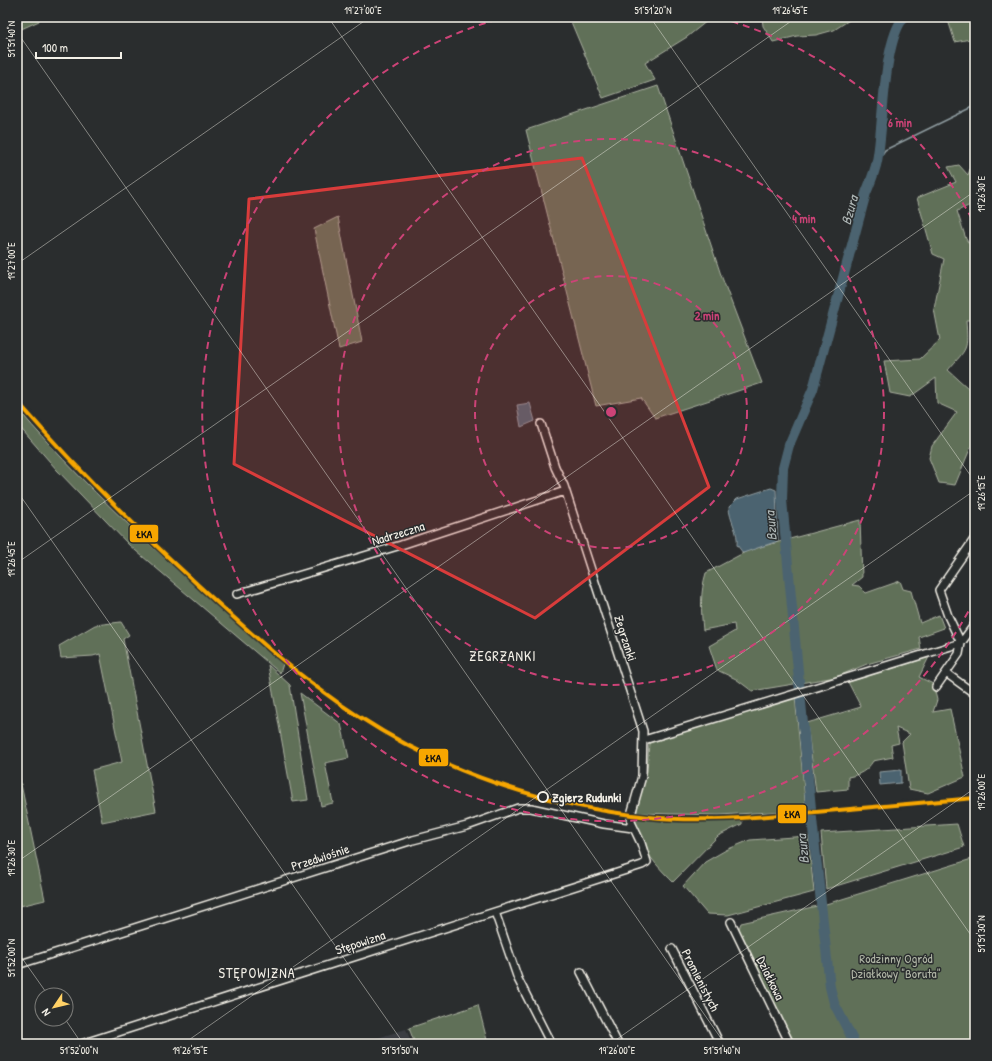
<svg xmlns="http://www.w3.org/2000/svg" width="992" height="1061" viewBox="0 0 992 1061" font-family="'Patrick Hand',sans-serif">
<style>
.built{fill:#3b3e43}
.green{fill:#607058;stroke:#aab0a0}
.water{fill:#4c6470;stroke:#8f9ca0}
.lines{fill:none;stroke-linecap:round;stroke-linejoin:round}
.stream{stroke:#8f9ca0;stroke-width:1.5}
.river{stroke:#4c6470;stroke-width:10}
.minor-casing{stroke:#f4f1e8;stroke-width:10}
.minor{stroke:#2a2d2e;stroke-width:7}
.rail-1-casing{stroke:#2a2d2e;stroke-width:7}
.rail-1{stroke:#f7a600;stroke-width:4}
.marked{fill:#d93c3b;fill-opacity:0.2;stroke:#d93c3b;stroke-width:3;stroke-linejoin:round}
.ticks{fill:none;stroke:#f4f1e8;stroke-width:1;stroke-opacity:0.45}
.ring{fill:none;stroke:#cc4377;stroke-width:2;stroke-dasharray:7 5}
.stop-dot{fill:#2a2d2e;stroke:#f4f1e8;stroke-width:2}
.labels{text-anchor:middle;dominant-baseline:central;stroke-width:3;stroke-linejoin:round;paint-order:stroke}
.street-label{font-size:13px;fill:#f4f1e8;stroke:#2a2d2e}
.stop-label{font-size:13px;font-weight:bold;fill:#f4f1e8;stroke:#2a2d2e;text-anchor:start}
.park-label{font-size:13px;fill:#b1b7a7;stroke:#2a2d2e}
.water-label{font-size:14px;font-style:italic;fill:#b1b9b8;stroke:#2a2d2e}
.neighbourhood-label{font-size:14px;letter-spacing:1px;fill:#f4f1e8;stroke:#2a2d2e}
.centre{fill:#cc4377;stroke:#2a2d2e;stroke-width:2}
.ring-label{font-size:12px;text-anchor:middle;font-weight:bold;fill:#cc4377;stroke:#2a2d2e;stroke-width:3;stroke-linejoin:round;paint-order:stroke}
.line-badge{stroke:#2a2d2e;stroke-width:1.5}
.pale-badge-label{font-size:11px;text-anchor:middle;font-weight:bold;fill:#111}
.neatline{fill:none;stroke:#f4f1e8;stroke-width:1.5}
.ticks-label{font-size:10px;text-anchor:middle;fill:#f4f1e8}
</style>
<rect width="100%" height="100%" fill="#2a2d2e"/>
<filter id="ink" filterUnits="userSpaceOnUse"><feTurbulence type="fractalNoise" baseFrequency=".025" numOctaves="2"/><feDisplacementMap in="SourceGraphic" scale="8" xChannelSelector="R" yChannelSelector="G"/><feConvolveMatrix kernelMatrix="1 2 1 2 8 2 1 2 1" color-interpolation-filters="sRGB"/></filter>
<g filter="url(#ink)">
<path class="built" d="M406,1029L412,1044H359Z"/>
<path class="green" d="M17,17H38L39,21L17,31Z
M569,17H712L687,37L645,63L655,80L603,98Z
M762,17H854L834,30L816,35L797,36L773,42L763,26Z
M947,17H975V38L955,42Z
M658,86L721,275L762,383L655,418L641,398L596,406L526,130Z
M975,154V203L957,211L966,239L975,252V320H966C968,351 968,347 948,370L968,388L975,383V437L955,485L939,483L929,458L932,446L957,412L937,403L936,378L910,397L890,393L884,361L920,359L940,340L934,309L944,259L933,254L917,198L956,182L948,167L959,165L968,175Z
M338,217L362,342L339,349L314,229Z
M17,408C97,502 191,582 283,664L280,673L129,545L57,470L17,424Z
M860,520L862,577L852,585L859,586L866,593L900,581L903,589L911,591L920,623L939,615L944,628L919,637L921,649L867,664L836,677L752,691L736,679L717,670L709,646L735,631L734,624L703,630C701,610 700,593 706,573L749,550Z
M121,622L129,635L123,639L156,811L102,822L92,770L122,762L100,654L93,656L61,658L59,646L95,625Z
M929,657L919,677L933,684L937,700L933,712L950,709L965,777L928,793L909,789L902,742L910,734L896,728L899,743L891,745L893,757L873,761C867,771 859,775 848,777V789L816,792L807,723L861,707L848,682Z
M268,665L290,685L308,800L293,802Z
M300,693L341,724L349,758L325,763L333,803L321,806Z
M795,696L806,810L719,815L637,813V803L647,771L649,743Z
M17,765L45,900L20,906L17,891Z
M634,818L680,821H742V824L718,836L673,882C656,865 636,844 634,818Z
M957,824L964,847L826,889L821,833Z
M808,836L814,892L728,915L707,914L683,886L705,862L726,850L750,840Z
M975,858V1044H794L738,931L741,923L826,904Z
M478,1005L488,1044H415L409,1028Z"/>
<path class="water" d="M530,403L535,421L521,427L517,405Z
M771,488L776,490L778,541L743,553L737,545C739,532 729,520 729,507L737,499Z
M901,770V783L880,785L879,772Z"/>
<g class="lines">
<path class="stream" d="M877,162L885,150L975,106"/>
<path class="river" d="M855,1044L834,1003L830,987L812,819L787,554L782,500L783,468L789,445L813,389L866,193C870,183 875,172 877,161C884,126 882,43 904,17"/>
<g class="minor-casing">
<path id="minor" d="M237,594L401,545L565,491
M946,673L975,694
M936,687L959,654L961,643L975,624
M644,740L961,643L948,616L939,590L975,538
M495,912L518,979L551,1044
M731,922L790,1044
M672,949L720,1044
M17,965L413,840L467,826L518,808H531L604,824L633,828
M581,972L618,1044
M81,1044L642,865L647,862L641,843L631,822L632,811L642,776L643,731L564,486L555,467L541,424"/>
</g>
<use href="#minor" class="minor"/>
<g class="rail-1-casing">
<path id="rail-1" d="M17,401C73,465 133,525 196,583C247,630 299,678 358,716C445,773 546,806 649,817C697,822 745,818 793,814C854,809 914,803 975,798"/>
</g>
<use href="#rail-1" class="rail-1"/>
</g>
</g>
<path class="marked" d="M582,158L709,487L535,618L234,464L249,199Z"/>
<path class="ticks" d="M328,17L975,941M650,17L975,482M971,17L975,22M17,32L725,1044M17,264L370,17M17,491L404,1044M17,563L797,17M17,862L975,191M17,951L48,995M65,1019L82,1044M183,1044L975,490M610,1044L975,788"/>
<g class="ring">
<circle cx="611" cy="412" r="136"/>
<circle cx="611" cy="412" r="273"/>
<path d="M974 601A409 409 0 1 1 502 18M720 18A409 409 0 0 1 974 223"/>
</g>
<circle class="stop-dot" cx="543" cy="797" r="5"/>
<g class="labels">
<g class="street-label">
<text transform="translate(398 533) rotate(-17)">Nadrzeczna</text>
<text transform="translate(626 638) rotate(72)">Zegrzanki</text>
<text transform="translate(320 857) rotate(-18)">Przedwiośnie</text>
<text transform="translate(360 942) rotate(-18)">Stępowizna</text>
<text transform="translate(771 978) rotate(64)">Działkowa</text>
<text transform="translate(701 980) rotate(63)">Promienistych</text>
</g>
<g class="stop-label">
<text x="552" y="797">Zgierz Rudunki</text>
</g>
<g class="park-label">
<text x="896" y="958">Rodzinny Ogród<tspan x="896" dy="15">Działkowy "Boruta"</tspan></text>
</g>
<g class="water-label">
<text transform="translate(849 210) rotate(-74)">Bzura</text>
<text transform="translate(770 526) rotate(-95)">Bzura</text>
<text transform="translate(802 849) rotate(-96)">Bzura</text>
</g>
<g class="neighbourhood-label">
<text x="503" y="655">ZEGRZANKI</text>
<text x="257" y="972">STĘPOWIZNA</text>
</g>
</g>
<circle cx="611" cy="412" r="6" class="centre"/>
<g class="ring-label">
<text x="900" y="127">6 min</text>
<text x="804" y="223">4 min</text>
<text x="707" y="320">2 min</text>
</g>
<g class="line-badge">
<rect x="129" y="524" width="30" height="19" rx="4" fill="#f7a600"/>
<rect x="418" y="748" width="31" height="19" rx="4" fill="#f7a600"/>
<rect x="777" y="804" width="30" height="20" rx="4" fill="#f7a600"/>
</g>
<g class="pale-badge-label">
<text x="144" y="538">ŁKA</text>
<text x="433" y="762">ŁKA</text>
<text x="792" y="818">ŁKA</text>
</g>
<rect width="992" height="1061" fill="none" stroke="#2a2d2e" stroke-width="44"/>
<g transform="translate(54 1007) rotate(235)"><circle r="19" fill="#2a2d2e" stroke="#7b7b78"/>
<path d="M0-3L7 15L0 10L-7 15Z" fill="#ffd166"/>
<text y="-6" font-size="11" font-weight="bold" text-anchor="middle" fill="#f4f1e8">N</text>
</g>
<path d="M36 52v6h85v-6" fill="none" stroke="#f4f1e8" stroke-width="2"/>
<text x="42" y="52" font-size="12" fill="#f4f1e8" stroke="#2a2d2e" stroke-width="3" paint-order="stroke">100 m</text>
<rect x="22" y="22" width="948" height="1017" class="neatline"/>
<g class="ticks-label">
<text x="363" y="14">19°27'00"E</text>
<text x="653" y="14">51°51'20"N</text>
<text x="790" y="14">19°26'45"E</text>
<text transform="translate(11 39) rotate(-90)" y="4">51°51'40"N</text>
<text transform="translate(981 194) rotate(-90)" y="4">19°26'30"E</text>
<text transform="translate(11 261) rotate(-90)" y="4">19°27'00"E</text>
<text transform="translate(981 493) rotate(-90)" y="4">19°26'15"E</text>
<text transform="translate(11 559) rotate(-90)" y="4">19°26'45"E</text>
<text transform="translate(981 792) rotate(-90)" y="4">19°26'00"E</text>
<text transform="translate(11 858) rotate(-90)" y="4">19°26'30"E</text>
<text transform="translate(981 934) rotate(-90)" y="4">51°51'30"N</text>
<text transform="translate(11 958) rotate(-90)" y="4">51°52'00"N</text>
<text x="79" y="1054">51°52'00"N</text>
<text x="190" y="1054">19°26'15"E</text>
<text x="400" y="1054">51°51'50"N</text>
<text x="617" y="1054">19°26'00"E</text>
<text x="722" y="1054">51°51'40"N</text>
</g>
</svg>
